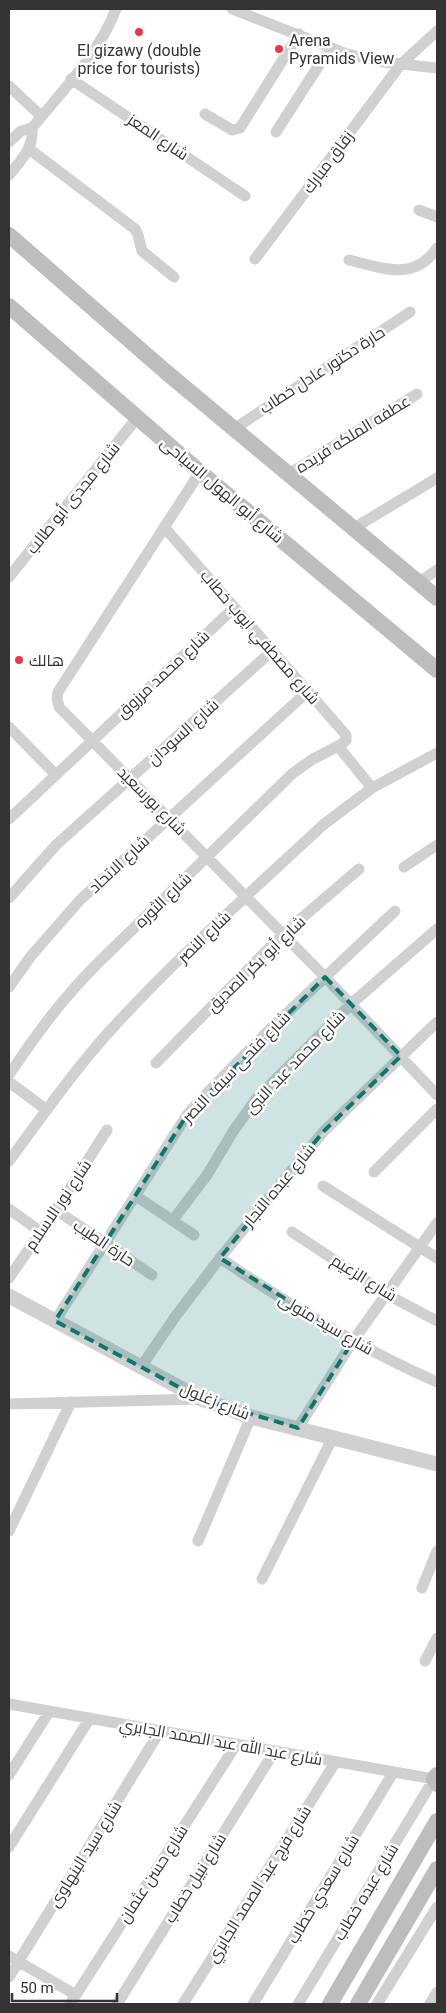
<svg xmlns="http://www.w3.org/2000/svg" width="446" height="2013" viewBox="0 0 446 2013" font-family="Roboto,Cairo,sans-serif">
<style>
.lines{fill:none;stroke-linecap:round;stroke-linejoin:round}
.minor{stroke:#d0d0d0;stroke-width:11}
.tertiary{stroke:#d0d0d0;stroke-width:15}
.secondary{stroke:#bdbdbd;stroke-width:16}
.marked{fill:#0f766e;fill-opacity:0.2;stroke:#0f766e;stroke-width:4;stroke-dasharray:10 6;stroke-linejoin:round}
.poi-dot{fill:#e63946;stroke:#fff;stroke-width:2}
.labels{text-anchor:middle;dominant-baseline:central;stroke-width:5;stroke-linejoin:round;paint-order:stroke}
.poi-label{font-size:16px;fill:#333;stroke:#fff;text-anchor:start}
.street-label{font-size:16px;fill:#333;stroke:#fff}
</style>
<rect width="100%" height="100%" fill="#fff"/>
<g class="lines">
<path class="minor" d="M232,9L347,54L383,62L437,68
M71,79L245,196
M9,86L41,116
M205,114L232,130L240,128L299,34
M276,132L330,48
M9,142L21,131L32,128C62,91 99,54 116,9
M29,149L135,229L138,235L142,251L174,277
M9,175C21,160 34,148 32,128
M419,210L437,217
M255,259L401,64L437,31
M349,260C383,268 414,282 437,248
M234,429L410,312
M200,472L58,692L57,698L59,707L325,977L437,1095
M289,474L417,394
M354,528L437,478
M9,577L137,418
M419,582L437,570
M9,727L56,775
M338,746L372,788
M9,819L234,608
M404,867L437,845
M9,898L56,845L272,651
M9,987L31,956L80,900L307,692
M156,1063L283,934L359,869
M9,1075C37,1033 62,999 98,963L293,773L313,759L342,744L346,740V735L164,527
M9,1082L47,1110
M9,1161C41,1118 72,1073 108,1033C175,959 250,893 323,825L372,788L437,753
M374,1172L437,1109
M323,1186L437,1258
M136,1196L194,1235
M9,1209L41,1232
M56,1210L152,1275
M173,1220L207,1175L234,1130L257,1098L351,1004L437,929
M292,1232L386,1294L437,1321
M220,1258C289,1305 361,1349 437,1382
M9,1278L56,1210L107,1130
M55,1321L187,1115L200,1100L268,1031L395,911
M141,1367L175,1317L220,1258L324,1131L437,1022
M9,1404L199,1399
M298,1428L353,1341L437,1223
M9,1531L71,1402
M198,1541L251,1417
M262,1579L333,1437
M422,1588L437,1551
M425,1661L437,1638
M9,1704L434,1779L298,2004
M9,1775L49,1712
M9,1847L90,1718
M9,1956L76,1995
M9,1977L160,1731
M70,2004L236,1745
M117,2004L274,1752
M183,2004L335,1763
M253,2004L393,1773
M377,2004L437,1907
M430,2004L437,1992"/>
<path class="tertiary" d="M9,1296L201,1399L251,1417L437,1464"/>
<path class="secondary" d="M9,235L166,372L437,598
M9,306L200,472L437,670
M437,1775L434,1779L437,1784
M330,2004L437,1821
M358,2004L437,1869"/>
</g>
<path class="marked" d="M325,977L401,1056L324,1131L220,1258L353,1341L298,1428L201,1399L55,1321L187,1115Z"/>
<g class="poi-dot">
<circle cx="139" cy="32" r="5"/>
<circle cx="279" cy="49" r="5"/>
<circle cx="19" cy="660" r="5"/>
</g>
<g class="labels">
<g class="poi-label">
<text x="289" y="40">Arena<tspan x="289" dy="18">Pyramids View</tspan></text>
<text x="139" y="50" text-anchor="middle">El gizawy (double<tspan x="139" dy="18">price for tourists)</tspan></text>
<text x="29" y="660">هالك</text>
</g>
<g class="street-label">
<text transform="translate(158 137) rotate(34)">شارع المعز</text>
<text transform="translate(328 162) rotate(-53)">زقاق مبارك</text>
<text transform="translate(322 370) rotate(-33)">حارة دكتور عادل خطاب</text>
<text transform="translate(353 434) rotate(-32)">عطفه الملكه فريده</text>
<text transform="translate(222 490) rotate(40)">شارع أبو الهول السياحى</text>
<text transform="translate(73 498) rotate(-51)">شارع مجدى أبو طالب</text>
<text transform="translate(260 637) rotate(49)">شارع مصطفي ايوب خطاب</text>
<text transform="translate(163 674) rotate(-43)">شارع محمد مرزوق</text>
<text transform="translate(183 732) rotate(-42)">شارع السودان</text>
<text transform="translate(152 801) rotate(45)">شارع بورسعيد</text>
<text transform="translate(119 864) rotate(-43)">شارع الاتحاد</text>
<text transform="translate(163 900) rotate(-44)">شارع الثوره</text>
<text transform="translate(204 937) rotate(-44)">شارع النصر</text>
<text transform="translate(256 964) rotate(-44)">شارع أبو بكر الصديق</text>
<text transform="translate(295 1062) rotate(-46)">شارع محمد عبد النبى</text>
<text transform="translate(236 1067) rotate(-46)">شارع فتحى سيف النصر</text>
<text transform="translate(279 1185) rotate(-50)">شارع عبده النجار</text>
<text transform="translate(58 1205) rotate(-56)">شارع نور الاسلام</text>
<text transform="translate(104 1243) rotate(34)">حارة الطيب</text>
<text transform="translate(364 1278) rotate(32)">شارع الزعيم</text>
<text transform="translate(326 1324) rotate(30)">شارع سيد متولى</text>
<text transform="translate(215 1401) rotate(22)">شارع زغلول</text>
<text transform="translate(221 1742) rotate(10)">شارع عبد الله عبد الصمد الجابري</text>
<text transform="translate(85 1854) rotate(-58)">شارع سيد البنهاوى</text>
<text transform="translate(153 1874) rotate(-57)">شارع حسن عثمان</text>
<text transform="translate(195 1878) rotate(-58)">شارع نبيل خطاب</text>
<text transform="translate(259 1884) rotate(-58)">شارع فرج عبد الصمد الجابري</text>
<text transform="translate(323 1889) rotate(-59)">شارع سعدي خطاب</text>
<text transform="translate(366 1892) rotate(-59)">شارع عبده خطاب</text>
</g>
</g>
<rect width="446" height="2013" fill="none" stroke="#333333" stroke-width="20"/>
<path d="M12 1993v8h105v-8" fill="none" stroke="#333333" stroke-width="2.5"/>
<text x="20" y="1993" font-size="15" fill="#333333" stroke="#ffffff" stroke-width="4" paint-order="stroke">50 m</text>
</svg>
